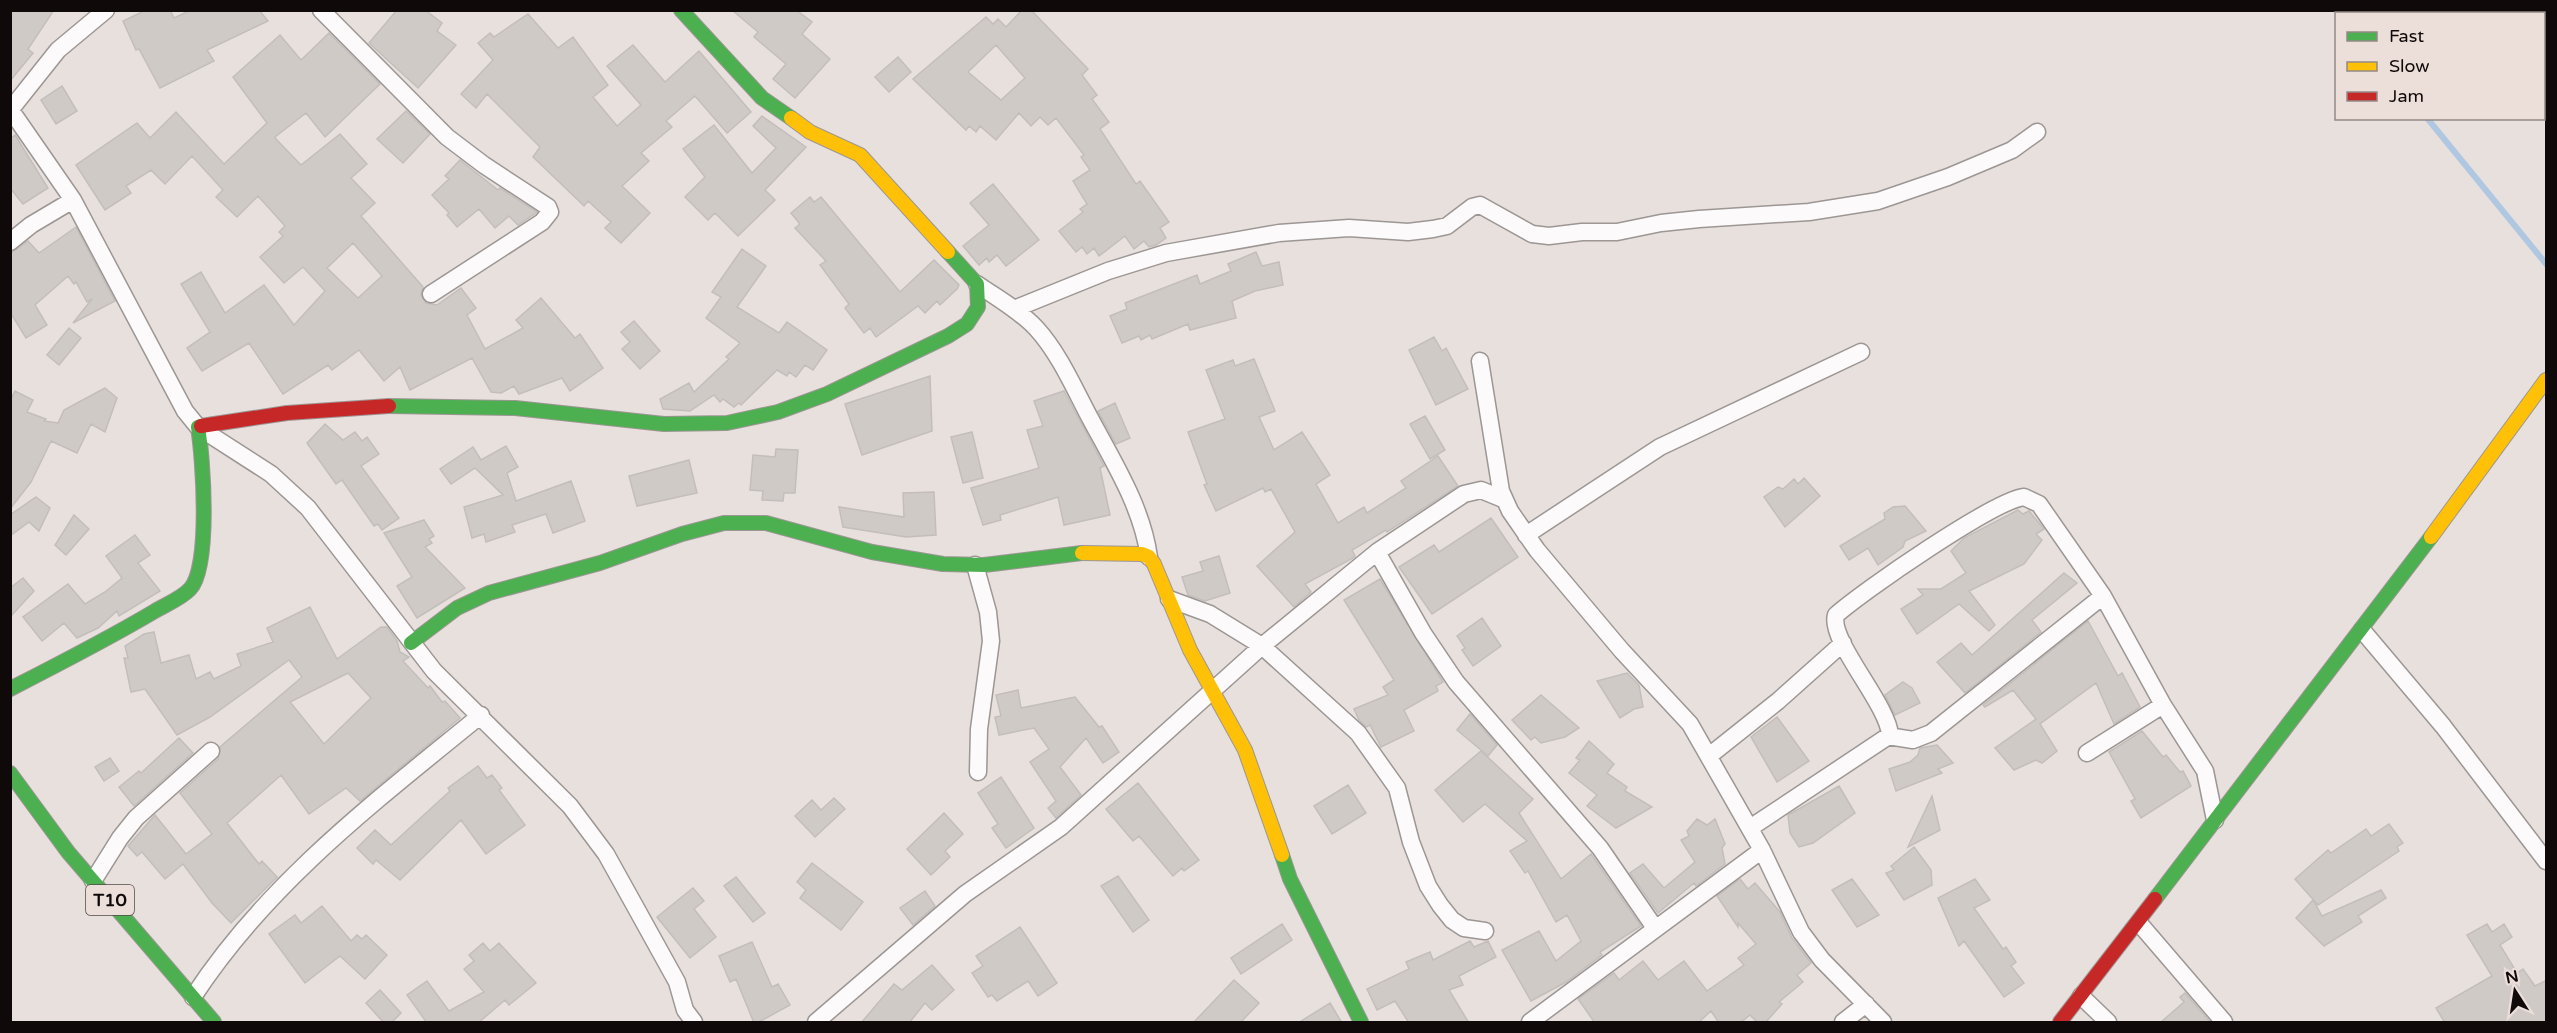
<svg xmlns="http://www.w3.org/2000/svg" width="2557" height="1033" viewBox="0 0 2557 1033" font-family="'Varela Round',sans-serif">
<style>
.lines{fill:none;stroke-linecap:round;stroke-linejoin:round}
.stream{stroke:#b0c7e2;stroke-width:6}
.building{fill:#d0cac7;stroke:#c3bebb;stroke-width:1.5;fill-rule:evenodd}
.street-casing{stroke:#9c9694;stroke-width:19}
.fast-casing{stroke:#9c9694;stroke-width:16}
.slow-casing{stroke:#9c9694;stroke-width:16}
.jam-casing{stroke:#9c9694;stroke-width:16}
.street{stroke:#fcfafa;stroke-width:16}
.fast{stroke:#4caf50;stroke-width:14}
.slow{stroke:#ffc107;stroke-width:14}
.jam{stroke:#c62828;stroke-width:14}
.labels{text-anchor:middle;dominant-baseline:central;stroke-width:5;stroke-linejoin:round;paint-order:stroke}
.shield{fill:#ecded9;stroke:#514a47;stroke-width:1.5}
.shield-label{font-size:18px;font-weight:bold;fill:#0f0a09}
</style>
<rect width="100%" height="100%" fill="#e8e0dd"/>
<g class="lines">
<path class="stream" d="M2339,10L2341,14
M2427,118L2546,264"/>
</g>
<path class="building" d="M10,10H54L28,49L33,53L10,81Z
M146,10H170L174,18L191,10H259L268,21L207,50L214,61L160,88L139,49L136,50L123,21Z
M397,10H425L442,23L437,31L456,45L418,88L369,43Z
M732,10H796L812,22L802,34L830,59L795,98L773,79L786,64L754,37L758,32Z
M1022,10H1031L1088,69L1082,75L1097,95L1092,99L1109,122L1100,129L1136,184L1140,181L1169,222L1160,228L1166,238L1156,245L1149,247L1144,241L1134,249L1125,236L1099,256L1094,248L1087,254L1082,247L1076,252L1059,231L1083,212L1080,209L1087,204L1073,181L1090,170L1081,157L1084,155L1056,118L1048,125L1040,117L1031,126L1019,113L996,140L980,126L976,132L969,126L966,130L913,79L986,17L993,24L998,19L1006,27ZM996,45L1025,78L1001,100L968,72Z
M528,14L558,48L573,37L608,85L593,97L617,126L641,105L607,66L633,45L665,82L699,51L751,112L727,133L695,96L666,121L672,127L641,153L649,161L622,186L650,213L621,243L605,228L611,222L588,201L584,206L533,157L540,147L487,94L476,108L461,94L493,60L478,43L490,33L494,37Z
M329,33L380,84L325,137L306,113L275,137L276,139L301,165L340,134L367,164L351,178L375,203L361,216L423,287L421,295L426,303L437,305L461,288L476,308L467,315L485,349L523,328L516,320L541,298L575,338L580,334L603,368L570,391L562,378L519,394L514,386L501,393L491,392L472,358L410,390L400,367L384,381L359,350L332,370L328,365L283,394L249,343L202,371L187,348L210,332L181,284L201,272L225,313L264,285L294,325L325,291L303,267L284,283L260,257L283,236L279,232L285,226L258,196L237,217L216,197L223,190L192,156L165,184L151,170L126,186L131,193L105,210L76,165L137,123L150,138L176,112L224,164L267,123L233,77L280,35L301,60ZM353,243L382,276L358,298L327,268Z
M898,57L911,72L889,92L875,77Z
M62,86L77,111L56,124L41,100Z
M406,111L430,134L403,163L377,139Z
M762,116L806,147L765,190L775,200L738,236L715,213L708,220L685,197L705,177L683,149L714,125L752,173L776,148L753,126Z
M15,135L48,188L23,204L10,188V139Z
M460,160L498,190L500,188L537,212L518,225L509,216L495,228L479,209L457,227L447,215L449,213L432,195L449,179L445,176Z
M993,184L1039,240L1006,266L997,255L989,262L987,258L979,265L963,246L989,225L970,203Z
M810,197L814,202L821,197L900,292L934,260L959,285L957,289L940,305L937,301L925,313L918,306L876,337L870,328L864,333L845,308L849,304L820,265L826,261L795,228L800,224L791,213Z
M76,227L115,301L73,323L92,299L87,302L76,282L74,284L68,276L35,305L47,325L26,338L10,312V254L28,241L39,253Z
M742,249L766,266L737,307L779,333L787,322L827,350L813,370L805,365L796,377L789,372L787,376L777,370L741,405L739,403L734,407L723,399L720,402L714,395L690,411L663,409L660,399L689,383L694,392L729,359L726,357L740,343L706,318L721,297L712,292Z
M1256,252L1262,266L1279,262L1283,285L1255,291L1232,301L1236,318L1190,330L1188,324L1152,339L1150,335L1141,340L1139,336L1122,343L1110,316L1127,309L1125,303L1197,275L1200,284L1231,271L1228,264Z
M634,321L660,351L640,369L622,349L630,342L621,332Z
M69,328L81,338L59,365L47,355Z
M1434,337L1442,351L1446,348L1468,389L1436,405L1409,350Z
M1254,359L1275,411L1259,417L1274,450L1302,432L1330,475L1316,484L1338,523L1364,507L1367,513L1406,488L1401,481L1438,456L1458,486L1387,532L1386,530L1352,550L1355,556L1353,558L1305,584L1311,592L1294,607L1257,566L1295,532L1271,489L1265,492L1263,488L1216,511L1204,485L1207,484L1188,432L1225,419L1206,370L1233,360L1235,366Z
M930,376L932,431L862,455L845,404Z
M105,388L117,398L105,432L91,424L77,453L51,441L31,482L10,509V401L15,391L33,400L27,412L46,419L44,421L58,423L64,410Z
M1064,391L1104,466L1100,468L1110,515L1064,525L1058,497L1000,515L1001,520L983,525L971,488L1039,468L1027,430L1043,426L1034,401Z
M1115,403L1130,438L1116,444L1098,411Z
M1425,416L1445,450L1430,459L1410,424Z
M325,424L343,440L355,432L362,441L367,437L379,454L361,466L399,518L382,530L378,524L374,526L342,480L336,484L307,443Z
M972,432L983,478L963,483L951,437Z
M506,446L518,467L507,473L516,501L571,481L585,521L553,533L546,514L512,525L515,532L486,542L484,534L472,538L464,507L503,495L475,468L451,484L440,469L473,447L481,460Z
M776,449L798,450L795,493H784L783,501L762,500L763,491L750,490L753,455L775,457Z
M689,460L697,493L637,506L629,476Z
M1804,478L1820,496L1785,527L1764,497L1778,487L1783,489L1794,479L1798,484Z
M934,492L936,535L906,537L843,527L839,507L904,517L903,493Z
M36,497L50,508L39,531L29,522L10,536V515Z
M1905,506L1926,531L1905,541L1903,547L1878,565L1868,548L1849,560L1840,546L1885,519L1884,513L1893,507Z
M2018,510L2023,514L2029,511L2040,524L2044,529L2036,534L2042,540L2024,564L1969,591L1995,625L1989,631L1959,604L1917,634L1901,609L1923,595L1918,589H1941L1966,573L1951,551L1964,538Z
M74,515L89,529L66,555L55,545Z
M1491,518L1518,557L1432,614L1399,567L1434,545L1439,552Z
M424,520L434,536L429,539L432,543L425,547L465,588L417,618L397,586L412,577L384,533Z
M135,535L150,555L138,563L160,591L119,616L117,611L98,628L77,638L64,623L42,641L23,617L68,584L85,604L105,592L122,578L106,556Z
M1219,556L1230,593L1205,601L1188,595L1182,577L1203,571L1200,562Z
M2064,573L2077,583L2032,620L2041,632L1965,693L1937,662L1961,643L1972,655Z
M23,578L34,591L10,617V588Z
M1380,579L1443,682L1436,686L1438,691L1404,710L1414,731L1381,747L1370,725L1366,727L1359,720L1354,709L1388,695L1383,687L1394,680L1344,600Z
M310,607L337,659L381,627H387L397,641L400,652L409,657L403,661L428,688L430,686L442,702L445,701L460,718L360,801L346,788L309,814L281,775L227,823L259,864L262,861L277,877L231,923L212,903L183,864L165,879L142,852L137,856L128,846L155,815L186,854L212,834L180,793L218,759L220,747L302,677L289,660L210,717L177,735L145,689L131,692L124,658H128L125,646L144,634L154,632L161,663L189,655L196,679L210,672L214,679L241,666L237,654L273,642L267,628ZM348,673L371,698L324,744L290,702Z
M1482,618L1501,646L1473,666L1462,650L1465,648L1457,636Z
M2088,621L2118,676L2122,673L2140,707L2114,724L2096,683L2040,724L2057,751L2042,763L2036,760L2014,770L1995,748L2036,719L2013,690L1985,707L1983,705Z
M1627,673L1639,685L1643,707L1634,709L1620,718L1597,681Z
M1903,682L1912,688L1920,703L1895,715L1885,695Z
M1018,690L1021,708L1075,697L1099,727L1102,726L1119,752L1103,763L1086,738L1060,767L1081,795L1056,818L1048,808L1056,801L1030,762L1049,749L1034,728L999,735L995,717L1001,716L996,695Z
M1541,695L1579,728L1565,737L1541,743L1535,737L1531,740L1512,720Z
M1470,714L1497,745L1488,756L1457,730Z
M1777,717L1809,761L1777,782L1751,737Z
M2142,731L2163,757L2166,755L2180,772L2183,771L2191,786L2141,818L2131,801L2135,799L2109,752Z
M179,738L193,753L134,806L119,787L139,771L141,773Z
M1589,741L1614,764L1607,773L1627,787L1625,791L1652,807L1616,828L1587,806L1597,795L1569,773L1580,760L1576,758Z
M1937,745L1953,763L1938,769L1942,773L1896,791L1889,769L1910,762L1918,755L1920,748Z
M1481,751L1533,799L1519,813L1561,879L1591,854L1641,926L1600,952L1602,955L1566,982L1531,1001L1502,950L1539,931L1556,961L1581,941L1567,915L1556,922L1528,871L1525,873L1510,851L1527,841L1485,804L1463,822L1435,790Z
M110,758L119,771L104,781L95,767Z
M478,766L487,778L492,775L502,788L499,790L525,825L486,854L461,820L400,880L376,860L373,864L357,848L375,830L391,845L450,791L448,788Z
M1001,777L1034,828L1006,848L992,828L998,824L978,793Z
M1138,783L1199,860L1184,871L1182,868L1173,876L1139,836L1133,841L1106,809Z
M1348,785L1366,813L1332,834L1314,806Z
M1839,786L1855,813L1813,843L1799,847L1790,833L1788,815Z
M1932,796L1940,830L1908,847Z
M834,798L845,809L815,837L795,816L812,800L821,810Z
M944,813L963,834L945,851L950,857L931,875L907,849Z
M1697,819L1707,825L1715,819L1725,844L1722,848L1725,864L1696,886L1694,883L1658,913L1630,873L1643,864L1664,888L1695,862L1681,840L1689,836L1687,831Z
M2389,824L2403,843L2397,847L2399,851L2318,905L2295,879L2328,850L2331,853L2366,829L2371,836Z
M1914,847L1931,870L1932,885L1904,900L1886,873L1894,870L1891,866Z
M812,863L863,902L841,930L800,898L806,890L797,882Z
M1118,876L1149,920L1133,932L1101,886Z
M736,877L765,913L753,922L724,886Z
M1740,879L1748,889L1755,883L1780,912L1792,938L1811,963L1797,975L1803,982L1779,1002L1782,1004L1765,1023H1758L1750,1015L1740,1023H1719L1711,1011L1698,1023H1595L1578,999L1614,973L1619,980L1643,961L1658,980L1684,961L1707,991L1744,965L1738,958L1756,944L1738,923V927L1717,896Z
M1852,879L1879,915L1857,927L1832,890Z
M1975,879L1990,900L1974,908L2003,949L2006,947L2016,962L2011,966L2024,983L2004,997L1964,941L1959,946L1938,898Z
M693,888L704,901L694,909L716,937L690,958L657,917Z
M2381,890L2386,898L2358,916L2362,922L2324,946L2296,918L2313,900L2322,916Z
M925,891L935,906L913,925L900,908Z
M322,906L351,941L357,935L362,939L366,935L387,955L365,979L340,956L305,983L269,934L295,915L301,923Z
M1282,924L1292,940L1241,974L1231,958Z
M2487,924L2492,932L2504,924L2512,937L2500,945L2517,973L2523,969L2535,986L2547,980V1023H2445L2436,1008L2492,976L2467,935Z
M1020,927L1057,983L1038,996L1028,981L997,1001L992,995L988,997L972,973L983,966L976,956Z
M1470,941L1474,947L1488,941L1496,957L1459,976L1463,985L1449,990L1469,1023H1409L1395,1001L1377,1010L1367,989L1409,969L1406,962L1430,952L1433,960Z
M752,942L772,987L778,984L790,1005L757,1023H754L736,979L730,982L719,956Z
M483,943L490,951L499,943L536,983L509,1005L505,1000L478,1023H427L407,995L427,981L449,1011L484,992L464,969L474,961L469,955Z
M932,965L954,990L932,1010L925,1003L909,1023H861L894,984L902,990Z
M1234,980L1259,1003L1240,1023H1193Z
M380,990L401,1013L391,1023H384L366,1003Z
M2185,993L2211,1023H2160L2184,1002L2180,997Z
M1330,1003L1342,1023H1298Z"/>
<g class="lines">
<g class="street-casing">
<path id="street" d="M321,10L447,137L484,165L548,207L550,212L542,222L431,294
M10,109L73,200L185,411L198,427L271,474L308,508L434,671L570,806L606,854L626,890L677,982L685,1010L694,1022
M11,109L58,50L106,10
M10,242L31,225L73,200
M977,284C997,298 1019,310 1036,328C1059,353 1074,388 1090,418C1114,463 1142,507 1149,557
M1014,309L1108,271L1166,253L1279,233L1349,228L1408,232L1433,229L1447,226L1472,207L1480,205L1532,234L1549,236L1582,232H1617L1661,223L1699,219L1809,212L1878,201L1948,177L2012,150L2037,132
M1480,361L1501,491L1510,511L1537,550L1622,651L1690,724L1762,850L1801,932L1822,960L1883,1022
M1526,535L1660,447L1861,352
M1377,552L1423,633L1456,682L1600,848L1655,928
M975,565L988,612L991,641L979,729L978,772
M1169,599L1210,614L1262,646L1358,733L1397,788L1411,842L1428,886L1440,905L1452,920L1464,928L1485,931
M2362,630L2443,726L2546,861
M1888,736L1913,740L1931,733L2103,596
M2087,753L2163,705
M1709,756L1778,701L1843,643
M1750,828L1890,735C1888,704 1828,640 1836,615C1863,591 1993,501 2024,497L2039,504L2103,596L2163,705L2205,771L2215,820
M93,881L120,838L136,818L211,751
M2139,923L2224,1022
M2081,996L2108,1022
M193,997C268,882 376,801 481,715
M816,1022L965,894L1061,827L1262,646L1377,552L1464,494L1481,490L1503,499
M1530,1022L1762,850
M1843,1022L1866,1004"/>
</g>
<g class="fast-casing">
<path id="fast" d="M681,10L762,98L791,118
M389,406L515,408L664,424L727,423L778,412L827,394L948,336L967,324L978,307L977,284L948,252
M411,643L457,608L489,593L600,563L682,534L724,523H766L872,552L943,564L984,565L1082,553
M10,689C59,664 108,639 155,611C165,605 182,598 190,589C211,567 203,458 198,427L201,426
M10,773L68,852L214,1022
M1282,855L1290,879L1361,1022
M2155,899L2431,537"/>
</g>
<g class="slow-casing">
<path id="slow" d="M791,118L810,132L860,155L948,252
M2431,537L2546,380
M1082,553L1142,554L1149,557L1154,564L1190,650L1245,750L1282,855"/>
</g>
<g class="jam-casing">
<path id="jam" d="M201,426L287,413L389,406
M2060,1022L2155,899"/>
</g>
<use href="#street" class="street"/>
<use href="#fast" class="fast"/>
<use href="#slow" class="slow"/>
<use href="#jam" class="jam"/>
</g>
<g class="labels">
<rect class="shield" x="86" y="885" width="48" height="30" rx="4.5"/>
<g class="shield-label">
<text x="110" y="900">T10</text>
</g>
</g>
<rect width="2557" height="1033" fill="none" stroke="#0f0a09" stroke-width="24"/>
<rect x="2335" y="12" width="210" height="108" fill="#ecded9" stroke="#948986" stroke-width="1.5"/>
<rect x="2347" y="32" width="30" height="9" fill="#4caf50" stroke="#948986" stroke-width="1.5"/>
<text x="2389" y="42" font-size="18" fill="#0f0a09">Fast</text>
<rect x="2347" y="62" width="30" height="9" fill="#ffc107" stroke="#948986" stroke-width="1.5"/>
<text x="2389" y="72" font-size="18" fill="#0f0a09">Slow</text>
<rect x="2347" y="92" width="30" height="9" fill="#c62828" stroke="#948986" stroke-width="1.5"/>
<text x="2389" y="102" font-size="18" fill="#0f0a09">Jam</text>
<g transform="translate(2515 991) rotate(348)" stroke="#ecded9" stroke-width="4.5" paint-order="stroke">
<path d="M0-4.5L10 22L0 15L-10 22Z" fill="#0f0a09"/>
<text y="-9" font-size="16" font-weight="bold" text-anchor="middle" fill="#0f0a09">N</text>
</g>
</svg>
